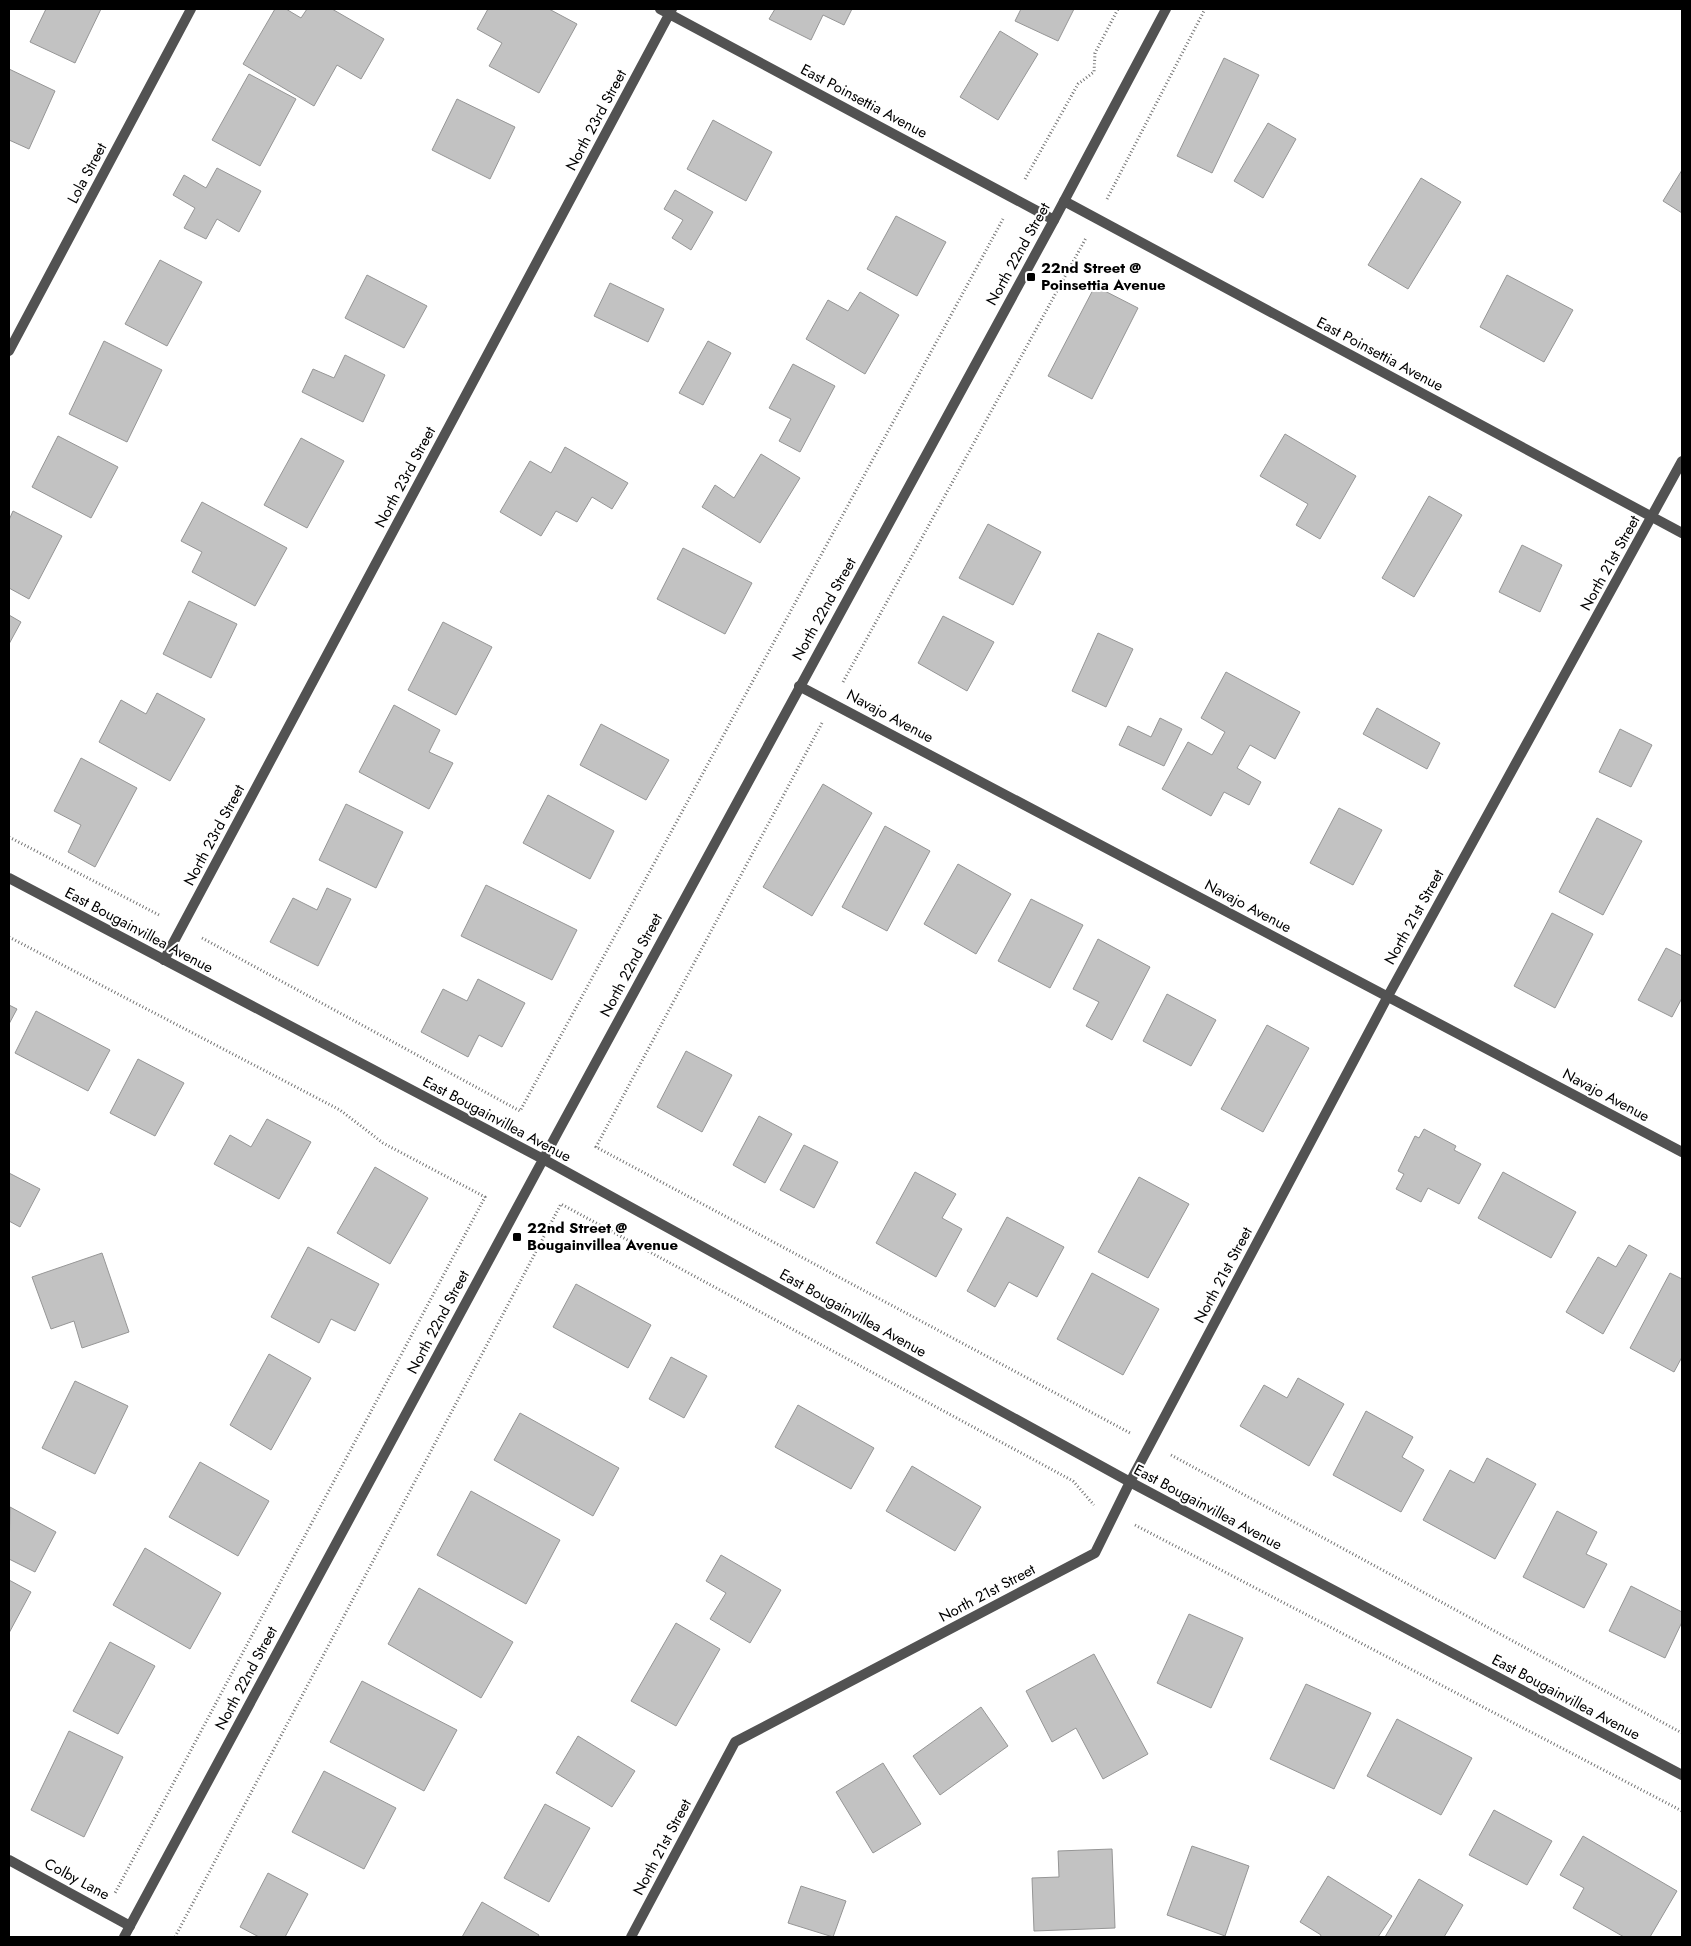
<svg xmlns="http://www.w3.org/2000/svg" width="1691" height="1946" viewBox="0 0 1691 1946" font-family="Jost,sans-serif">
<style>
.building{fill:#c2c2c2;stroke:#969696}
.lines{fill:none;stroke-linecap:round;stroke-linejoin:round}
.path{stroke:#747474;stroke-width:3;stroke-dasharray:1 2.5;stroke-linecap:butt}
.minor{stroke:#525252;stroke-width:10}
.tertiary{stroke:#525252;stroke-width:10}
.poi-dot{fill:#000;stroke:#fff;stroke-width:2}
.labels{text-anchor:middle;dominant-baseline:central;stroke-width:4;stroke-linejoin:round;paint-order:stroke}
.street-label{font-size:15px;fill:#000;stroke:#fff}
.poi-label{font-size:15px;font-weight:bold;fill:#000;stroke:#fff;text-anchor:start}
</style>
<rect width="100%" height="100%" fill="#fff"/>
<path class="building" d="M46,9H101L75,63L30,42Z
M275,9H286L301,18L307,9H332L384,39L361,79L337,65L314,106L243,64Z
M488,9H549L577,24L539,93L489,66L502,43L477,29Z
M775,9H852L844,25L823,15L811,40L769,19Z
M1021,9H1074L1058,41L1015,21Z
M1000,31L1038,54L998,120L960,97Z
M1224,58L1259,75L1212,173L1177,156Z
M9,69L55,91L29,149L9,140Z
M249,74L296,99L260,166L212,140Z
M457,99L515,127L490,179L432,150Z
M713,120L772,152L746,201L687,169Z
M1268,123L1296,139L1263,198L1234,181Z
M217,168L261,191L239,232L217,219L206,239L184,228L195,208L173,195L184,175L206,188Z
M1682,170V213L1663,201Z
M1421,178L1461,202L1408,289L1368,265Z
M675,190L713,212L691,250L672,238L683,220L664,209Z
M896,216L946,242L917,296L867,269Z
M160,260L202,282L167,346L125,324Z
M367,275L427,306L404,348L345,318Z
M1507,275L1573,310L1544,362L1480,327Z
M610,283L664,309L648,342L594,316Z
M1095,286L1138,308L1092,399L1048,376Z
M860,292L899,315L865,374L806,339L828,300L848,311Z
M104,341L162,370L127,442L69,414Z
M708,341L731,353L703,405L679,393Z
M345,355L385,375L363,422L302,392L313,369L334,378Z
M793,364L835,386L800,452L779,441L791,419L769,408Z
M1285,434L1356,476L1320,539L1296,525L1308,504L1260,476Z
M58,436L118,467L91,518L32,487Z
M301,438L344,461L307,528L264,505Z
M565,447L628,483L612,509L592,497L577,522L556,511L541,536L500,512L530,461L551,473Z
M761,454L800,478L760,543L702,507L715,485L734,498Z
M1429,496L1462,515L1414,597L1382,578Z
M202,502L287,548L255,606L192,572L202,552L181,541Z
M13,511L62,536L29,599L9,588V520Z
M988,524L1041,552L1013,605L959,578Z
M1522,545L1562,565L1540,612L1499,592Z
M683,548L752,583L725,634L657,599Z
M189,601L237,624L211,678L163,654Z
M9,615L21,622L9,644Z
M943,616L994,642L967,691L918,663Z
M443,622L492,647L456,715L408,690Z
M1098,633L1133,649L1106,707L1072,691Z
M1226,672L1300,712L1275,759L1250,745L1237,768L1261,782L1249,805L1224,792L1211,816L1162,789L1188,742L1212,755L1225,732L1201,718Z
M157,693L205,719L170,781L99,742L121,700L146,714Z
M394,705L440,730L429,752L453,763L429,809L359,772Z
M1377,708L1440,743L1427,769L1363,734Z
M1160,718L1182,729L1164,766L1119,745L1128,726L1151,737Z
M601,724L669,760L646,800L580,765Z
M1620,729L1652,745L1631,787L1599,772Z
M81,758L137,788L95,867L68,852L81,825L54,811Z
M823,784L872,813L812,916L763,887Z
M548,795L614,831L590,879L523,843Z
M346,804L403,832L376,888L319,860Z
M1339,808L1382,830L1353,885L1310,863Z
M1597,818L1642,841L1603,915L1559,892Z
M885,826L930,851L887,931L842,907Z
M958,864L1011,894L976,954L924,924Z
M486,885L577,930L552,980L461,936Z
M327,888L351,899L318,966L270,942L293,898L317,910Z
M1031,899L1083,925L1050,988L998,961Z
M1552,913L1593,934L1555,1008L1514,986Z
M1098,939L1150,967L1112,1040L1086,1026L1099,1002L1073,989Z
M1666,948L1682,956V998L1672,1017L1638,1000Z
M478,979L525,1003L502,1047L479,1035L468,1057L421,1032L443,989L467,1001Z
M1167,994L1216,1020L1191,1066L1143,1041Z
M9,1005L17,1009L9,1024Z
M36,1011L110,1050L88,1091L15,1053Z
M1267,1025L1309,1048L1263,1132L1221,1109Z
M686,1051L732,1075L702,1132L657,1107Z
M138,1059L184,1083L155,1136L110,1113Z
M759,1116L792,1134L765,1183L733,1165Z
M267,1119L311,1142L279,1199L214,1164L230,1135L251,1147Z
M1424,1129L1456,1146L1454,1150L1481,1164L1459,1204L1428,1188L1421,1202L1396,1189L1404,1174L1398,1171L1415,1136L1419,1138Z
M804,1145L838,1162L814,1208L780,1190Z
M375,1167L428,1198L390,1264L337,1233Z
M915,1172L956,1194L942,1218L962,1229L936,1277L876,1243Z
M1503,1172L1576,1212L1551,1258L1478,1218Z
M9,1173L40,1189L20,1227L9,1221Z
M1139,1177L1189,1204L1148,1278L1098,1252Z
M1007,1217L1064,1247L1037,1297L1009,1282L995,1307L967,1291Z
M1629,1245L1647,1255L1603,1334L1566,1312L1598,1257L1616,1267Z
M308,1247L379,1284L355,1331L331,1319L319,1343L271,1317Z
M102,1253L129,1332L82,1348L74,1321L51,1329L32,1277Z
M1092,1273L1159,1309L1123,1375L1057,1339Z
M1670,1273L1682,1279V1357L1674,1372L1630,1348Z
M576,1284L651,1325L628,1368L553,1327Z
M269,1354L311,1378L271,1450L230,1425Z
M671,1357L707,1376L684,1418L649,1399Z
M1298,1378L1344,1404L1309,1466L1240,1426L1264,1385L1287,1398Z
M75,1381L128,1406L95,1474L42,1448Z
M798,1405L874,1448L851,1489L775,1447Z
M1366,1411L1413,1437L1402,1457L1424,1470L1401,1512L1333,1475Z
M520,1413L619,1468L593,1516L494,1460Z
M1487,1458L1536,1484L1495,1559L1423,1520L1450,1470L1474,1483Z
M200,1462L269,1501L238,1556L169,1517Z
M912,1466L981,1507L955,1551L886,1511Z
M471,1491L560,1540L526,1604L437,1555Z
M10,1507L56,1532L35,1572L9,1559Z
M1557,1511L1597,1532L1586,1554L1607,1564L1584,1608L1523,1577Z
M145,1548L221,1593L190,1649L113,1605Z
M721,1555L781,1590L750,1643L710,1619L726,1593L706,1581Z
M9,1580L31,1592L9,1633Z
M1631,1586L1682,1612V1622L1665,1658L1609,1631Z
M419,1588L513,1642L481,1698L388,1644Z
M1189,1614L1243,1638L1211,1708L1157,1683Z
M676,1623L720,1649L676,1726L631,1701Z
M110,1642L155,1666L118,1734L73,1711Z
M1094,1654L1148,1754L1103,1779L1076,1728L1052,1742L1026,1691Z
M362,1681L457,1730L424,1791L330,1742Z
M1306,1684L1371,1713L1334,1789L1270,1759Z
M981,1707L1008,1746L940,1795L913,1756Z
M1397,1719L1472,1758L1441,1815L1367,1776Z
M69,1731L123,1757L84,1837L31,1810Z
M578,1736L635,1771L612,1807L556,1773Z
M883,1763L921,1824L873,1853L836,1792Z
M324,1771L396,1808L364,1869L292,1832Z
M545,1804L590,1828L549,1902L504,1878Z
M1494,1810L1552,1841L1527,1885L1469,1855Z
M1583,1836L1677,1891L1650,1937H1624L1573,1908L1584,1888L1560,1875Z
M1192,1846L1249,1866L1225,1936L1167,1915Z
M1112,1849L1115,1928L1034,1931L1032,1878L1059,1877L1058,1851Z
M268,1873L308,1894L285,1937H259L240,1927Z
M1328,1876L1392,1916L1378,1937H1320L1321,1935L1300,1922Z
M1419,1879L1463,1905L1444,1937H1385Z
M801,1886L846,1901L833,1937L788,1923Z
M482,1902L539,1935L538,1937H462Z"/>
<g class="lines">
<path class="path" d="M1025,179L1078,84L1094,72L1095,53L1118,9
M1107,199L1205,9
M843,682L1086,238
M822,723L596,1147L1130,1433
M9,837L161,916
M9,937L340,1110L383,1143L485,1197L115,1893
M202,938L520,1111L1003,219
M1171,1455L1682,1733
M1135,1525L1682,1811
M175,1937L561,1204L1073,1481L1094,1505"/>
<path class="minor" d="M660,9L1054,220
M1064,201L1682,533
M9,351L191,9
M799,686L1682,1152
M164,960L672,9
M9,1860L130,1926
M631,1937L735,1742L1095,1553L1130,1482L1388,996L1682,461"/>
<path class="tertiary" d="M9,878L543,1159L1130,1482L1682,1775
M124,1937L559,1130L1054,220L1166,9"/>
</g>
<g class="poi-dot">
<rect x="1026" y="272" width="10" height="10" rx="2.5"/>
<rect x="512" y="1232" width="10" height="10" rx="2.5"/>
</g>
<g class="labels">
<g class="street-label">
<text transform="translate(864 101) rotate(28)">East Poinsettia Avenue</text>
<text transform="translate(596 120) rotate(-62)">North 23rd Street</text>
<text transform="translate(87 173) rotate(-62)">Lola Street</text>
<text transform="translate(1018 254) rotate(-61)">North 22nd Street</text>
<text transform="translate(1380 354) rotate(28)">East Poinsettia Avenue</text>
<text transform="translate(405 477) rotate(-62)">North 23rd Street</text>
<text transform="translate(1610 563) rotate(-61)">North 21st Street</text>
<text transform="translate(824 609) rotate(-61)">North 22nd Street</text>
<text transform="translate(890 716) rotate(28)">Navajo Avenue</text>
<text transform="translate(214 835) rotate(-62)">North 23rd Street</text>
<text transform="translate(1248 906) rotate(28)">Navajo Avenue</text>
<text transform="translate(1414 917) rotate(-61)">North 21st Street</text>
<text transform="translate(139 930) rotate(28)">East Bougainvillea Avenue</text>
<text transform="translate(631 965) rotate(-62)">North 22nd Street</text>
<text transform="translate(1606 1095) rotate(28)">Navajo Avenue</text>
<text transform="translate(497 1119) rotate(28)">East Bougainvillea Avenue</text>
<text transform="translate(1223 1275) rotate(-62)">North 21st Street</text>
<text transform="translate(853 1313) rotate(29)">East Bougainvillea Avenue</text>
<text transform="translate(438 1322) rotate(-62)">North 22nd Street</text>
<text transform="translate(1208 1507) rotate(28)">East Bougainvillea Avenue</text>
<text transform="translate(987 1593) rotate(-28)">North 21st Street</text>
<text transform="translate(246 1678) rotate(-62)">North 22nd Street</text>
<text transform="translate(1566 1697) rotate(28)">East Bougainvillea Avenue</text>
<text transform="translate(662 1847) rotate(-62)">North 21st Street</text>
<text transform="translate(77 1879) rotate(28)">Colby Lane</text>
</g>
<g class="poi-label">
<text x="1041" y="268">22nd Street @<tspan x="1041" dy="17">Poinsettia Avenue</tspan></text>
<text x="527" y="1228">22nd Street @<tspan x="527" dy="17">Bougainvillea Avenue</tspan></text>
</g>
</g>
<rect width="1691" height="1946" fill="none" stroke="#000000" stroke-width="20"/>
</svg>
